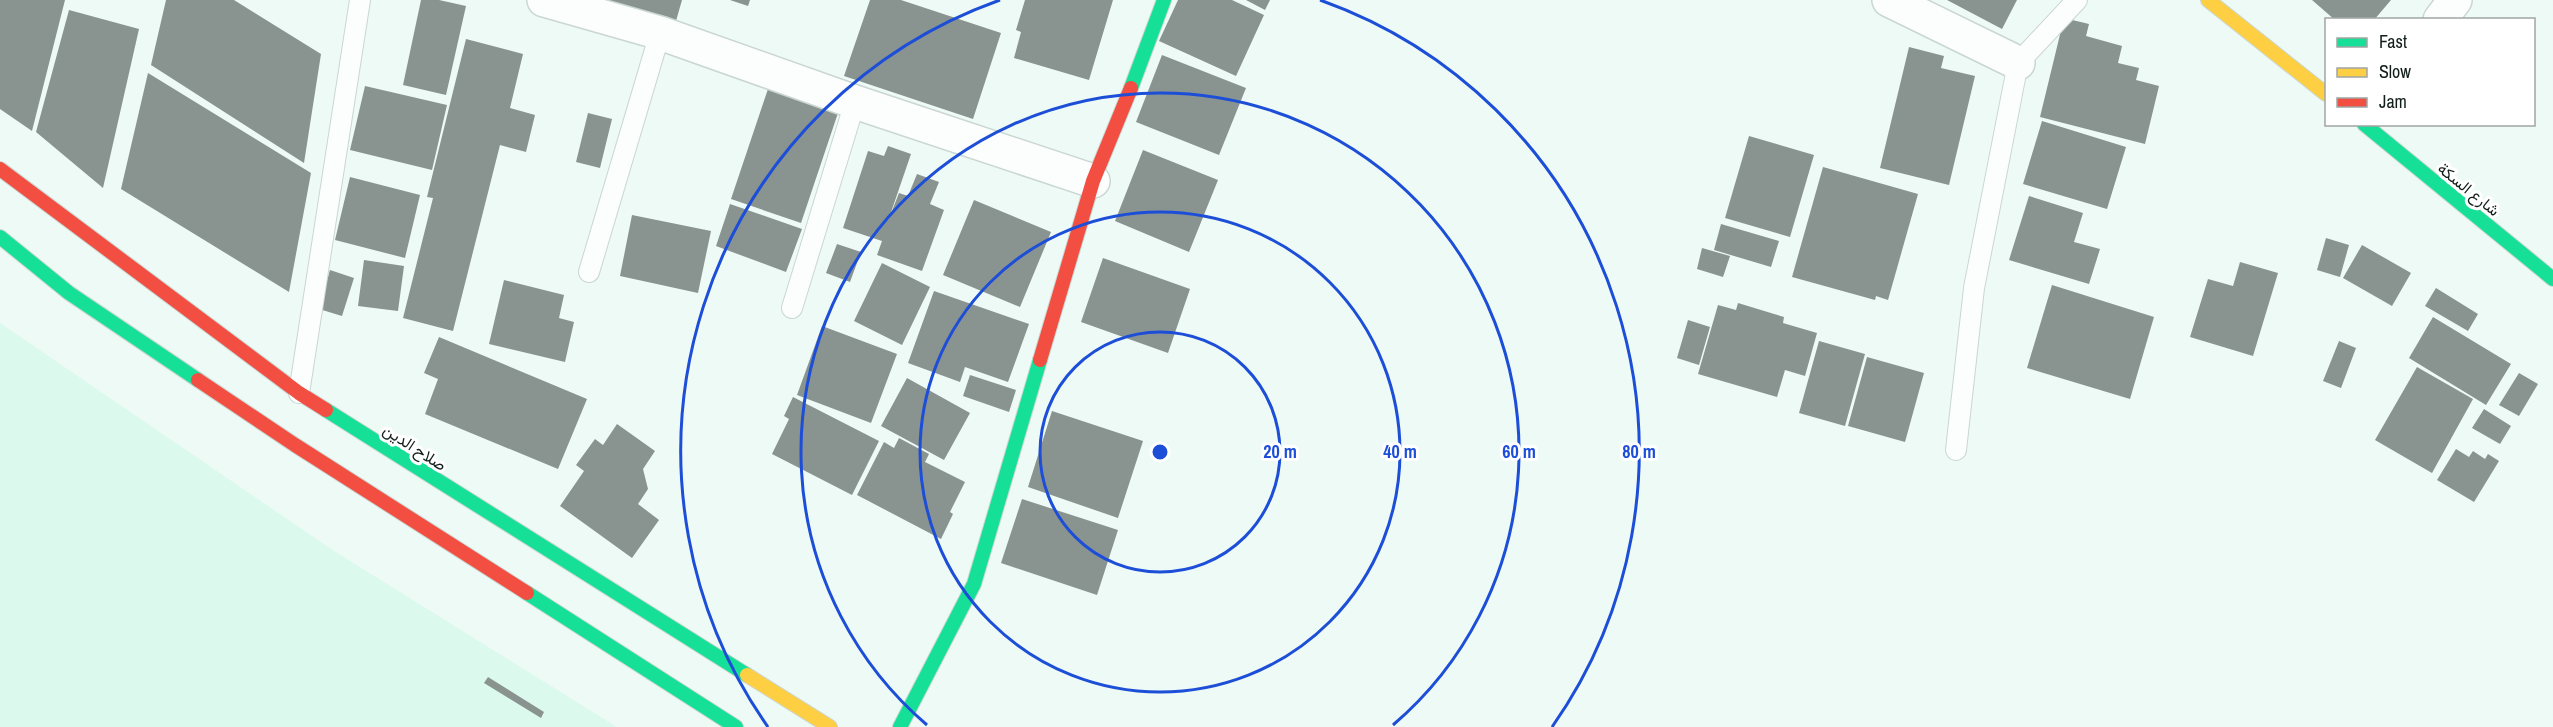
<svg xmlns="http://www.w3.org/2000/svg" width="2553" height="727" viewBox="0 0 2553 727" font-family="'Archivo Narrow',Vazirmatn,sans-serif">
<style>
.built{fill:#dcf9ed}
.building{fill:#899490}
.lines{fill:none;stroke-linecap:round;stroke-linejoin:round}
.lane-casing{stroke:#cad6d1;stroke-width:22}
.street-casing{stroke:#cad6d1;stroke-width:36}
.fast-casing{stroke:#cad6d1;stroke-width:16}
.slow-casing{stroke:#cad6d1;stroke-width:16}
.jam-casing{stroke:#cad6d1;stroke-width:16}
.lane{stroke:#fcfefe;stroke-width:20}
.street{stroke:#fcfefe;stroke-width:33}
.fast{stroke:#16e098;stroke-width:14}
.slow{stroke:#ffcf43;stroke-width:14}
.jam{stroke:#f24e42;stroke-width:14}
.ring{fill:none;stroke:#1d4ed8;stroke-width:3}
.labels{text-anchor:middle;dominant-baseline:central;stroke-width:6;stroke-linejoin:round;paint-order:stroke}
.street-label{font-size:16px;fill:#121e19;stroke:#fff}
.centre{fill:#1d4ed8;stroke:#fff;stroke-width:3}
.ring-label{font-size:18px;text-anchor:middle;font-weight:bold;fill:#1d4ed8;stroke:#fff;stroke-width:6;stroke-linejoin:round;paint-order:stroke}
</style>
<rect width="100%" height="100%" fill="#eefaf5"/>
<path class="built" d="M0,323L334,551L617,727H0Z"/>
<path class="building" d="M0,0H65L32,131L0,109Z
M166,0H234L321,54L304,163L151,65Z
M421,0H439L466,6L446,95L403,85Z
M603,0H682L676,21Z
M730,0H750L748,6Z
M870,0H901L1001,33L973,119L844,76Z
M1025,0H1113L1089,80L1014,58L1021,32L1016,30Z
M1178,0H1232L1264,15L1236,76L1159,41Z
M1246,0H1270L1265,10Z
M1947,0H2017L2002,29Z
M2312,0H2391L2374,20H2335Z
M69,10L139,29L103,188L36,132Z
M2064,18L2089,24L2086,36L2122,46L2118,63L2139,68L2136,80L2159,86L2145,144L2040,117Z
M466,39L523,54L510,108L535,115L526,152L500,145L453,331L403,318L433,198L427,197Z
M1909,47L1944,56L1941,68L1975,76L1949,185L1880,168Z
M1162,55L1246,88L1219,155L1136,122Z
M148,73L311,173L289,292L121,189Z
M365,86L447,105L432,170L350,150Z
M769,86L839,110L801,223L731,199Z
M588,113L612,119L600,168L576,162Z
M2042,121L2126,147L2107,209L2023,184Z
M1749,136L1814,155L1790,237L1725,218Z
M888,146L911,154L888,221L899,193L908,196L917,174L939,182L930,204L944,210L922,271L877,255L882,241L843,228L868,151L884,156Z
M1143,150L1218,180L1189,252L1115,221Z
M1823,167L1918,194L1888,300L1876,296L1875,300L1792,277Z
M350,177L420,195L405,258L335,240Z
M2029,196L2083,213L2074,242L2100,249L2089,284L2009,260Z
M974,200L1051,232L1020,307L943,275Z
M730,204L802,229L786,272L716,246Z
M632,215L711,231L698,293L620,276Z
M1721,224L1779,241L1771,267L1714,250Z
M2326,238L2349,245L2340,277L2317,270Z
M837,244L861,252L850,282L826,273Z
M2362,245L2411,273L2392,306L2343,278Z
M1702,248L1730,256L1723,277L1697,269Z
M1103,258L1190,289L1168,353L1081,322Z
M364,260L404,266L398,311L358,306Z
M2240,262L2278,273L2253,356L2190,337L2208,279L2233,286Z
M882,263L930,287L902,345L854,321Z
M330,270L354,278L342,316L319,309Z
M504,280L564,295L559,318L574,322L565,362L489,344Z
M2052,285L2154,317L2130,399L2027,368Z
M2436,288L2478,314L2468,331L2425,306Z
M934,291L1029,324L1008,382L965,367L960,382L908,363Z
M1738,303L1784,317L1783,323L1817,333L1805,376L1785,370L1777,397L1698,374L1718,305L1736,310Z
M2433,317L2511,364L2486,405L2409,358Z
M1688,320L1710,327L1699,365L1677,358Z
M822,326L897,354L871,423L797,395Z
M439,337L587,399L558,469L425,414L438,379L424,373Z
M1819,341L1865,354L1845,426L1799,413Z
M2339,341L2356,348L2341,388L2323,381Z
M1867,357L1924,373L1905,442L1848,426Z
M2417,367L2473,399L2432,473L2375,440Z
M2519,373L2538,384L2519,416L2499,405Z
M970,375L1016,390L1009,412L963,396Z
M907,378L970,413L944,460L881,426Z
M793,397L879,441L852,495L772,454L789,419L784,416Z
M2484,409L2511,426L2500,444L2472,428Z
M1052,411L1143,441L1118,518L1028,487Z
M617,424L655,451L643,469L648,489L638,504L659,520L632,558L560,506L584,471L576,465L595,439L603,445Z
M899,438L929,454L925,462L965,482L950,512L953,514L941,539L857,495L884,442L894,448Z
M2456,449L2469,457L2473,451L2485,459L2488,454L2499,461L2474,502L2437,480Z
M1022,499L1118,530L1097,595L1001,563Z
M488,677L544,712L541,718L484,683Z"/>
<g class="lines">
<g class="lane-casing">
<path id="lane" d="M589,272L660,33
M792,308L855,102
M299,393L360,0
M1956,450L1974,288L2018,63L2077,0"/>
</g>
<g class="street-casing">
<path id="street" d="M544,0L660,33L855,102L1093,181
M1889,0L2018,63
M2440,20L2455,0"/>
</g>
<g class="fast-casing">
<path id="fast" d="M1131,88L1164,0
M2364,124L2553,279
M0,237L69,293L198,380
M326,410L747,675
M527,593L736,727
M900,727L974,584L1040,360"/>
</g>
<g class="slow-casing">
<path id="slow" d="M2208,0L2326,94
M747,675L830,727"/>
</g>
<g class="jam-casing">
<path id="jam" d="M0,169L299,393L326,410
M1040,360L1093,181L1131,88
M198,380L295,445L527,593"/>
</g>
<use href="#lane" class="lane"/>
<use href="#street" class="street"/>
<use href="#fast" class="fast"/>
<use href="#slow" class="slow"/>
<use href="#jam" class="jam"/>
</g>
<g class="ring">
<circle cx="1160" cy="452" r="120"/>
<circle cx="1160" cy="452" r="240"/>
<path d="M927 725A359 359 0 1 1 1393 725"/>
<path d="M768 727A479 479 0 0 1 1000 0M1320 0A479 479 0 0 1 1552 727"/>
</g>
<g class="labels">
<g class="street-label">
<text transform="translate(2469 189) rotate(39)">شارع السكة</text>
<text transform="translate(415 447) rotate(33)">صلاح الدين</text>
</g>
</g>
<circle cx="1160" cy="452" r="9" class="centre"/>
<g class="ring-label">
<text x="1280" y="458">20 m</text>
<text x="1400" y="458">40 m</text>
<text x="1519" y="458">60 m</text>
<text x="1639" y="458">80 m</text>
</g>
<rect x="2325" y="18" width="210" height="108" fill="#ffffff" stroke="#a0a5a3" stroke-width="1.5"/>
<rect x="2337" y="38" width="30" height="9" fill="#16e098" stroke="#a0a5a3" stroke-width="1.5"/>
<text x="2379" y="48" font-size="18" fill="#121e19">Fast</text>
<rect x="2337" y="68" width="30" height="9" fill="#ffcf43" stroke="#a0a5a3" stroke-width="1.5"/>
<text x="2379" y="78" font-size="18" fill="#121e19">Slow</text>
<rect x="2337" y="98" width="30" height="9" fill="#f24e42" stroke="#a0a5a3" stroke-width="1.5"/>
<text x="2379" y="108" font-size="18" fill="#121e19">Jam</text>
</svg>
